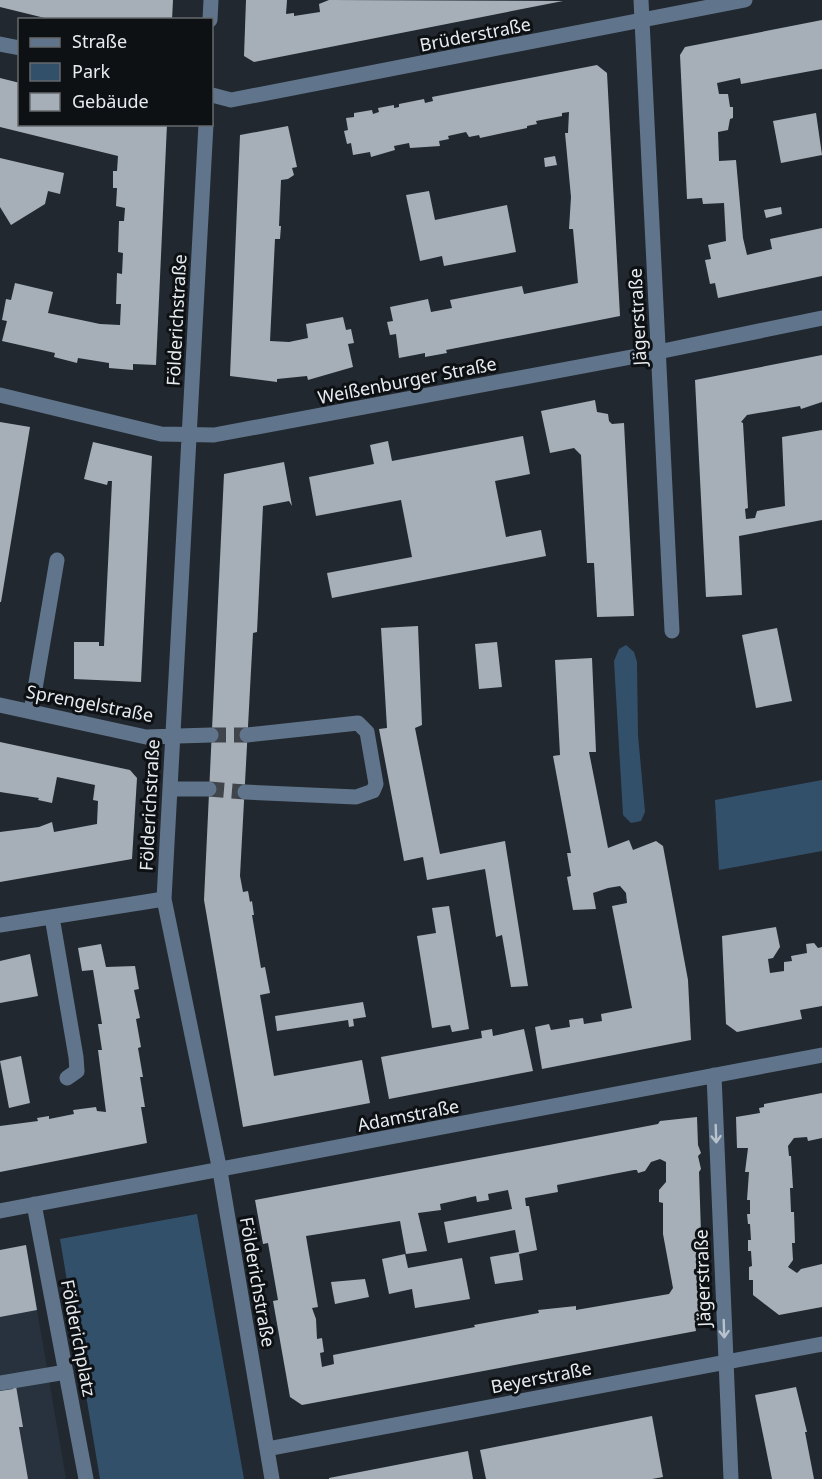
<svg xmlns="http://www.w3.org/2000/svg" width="822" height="1479" viewBox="0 0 822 1479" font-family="'Noto Sans',sans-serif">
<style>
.built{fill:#27323e}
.green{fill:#33506b}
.building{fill:#a6afb8;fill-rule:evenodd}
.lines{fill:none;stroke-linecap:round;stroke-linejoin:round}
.minor-tunnel{stroke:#40454c;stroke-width:15;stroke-dasharray:15 8;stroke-linecap:butt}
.minor{stroke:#60758b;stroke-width:15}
.oneway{stroke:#b8c2cd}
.labels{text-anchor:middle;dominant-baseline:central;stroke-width:6;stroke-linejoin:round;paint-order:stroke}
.street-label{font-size:18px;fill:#e7ecf0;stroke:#0e1114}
</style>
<rect width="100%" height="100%" fill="#22282f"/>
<path class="built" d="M37,1310L66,1479H0V1317Z"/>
<path class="green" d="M626,645L634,652L637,662L638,735L645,812L641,821L631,823L623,815L614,661L619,649Z
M822,780V851L719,870L715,800Z
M197,1214L244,1479H100L60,1239Z"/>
<path class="building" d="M0,0H173L172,20H53L0,7Z
M246,0H287L286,14L294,13V16L320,12L319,4L329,0L563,1L254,62L244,56Z
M822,20V69L741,84L740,78L717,83L719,94H728L730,107H733V118L730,119L728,130L718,132L719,161L736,160L743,238L747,255L772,249L770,239L822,228V276L718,298L715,283L710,284L705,260L711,259L708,245L726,241L724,203L703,204L702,198L687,199L680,55L685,47Z
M597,65L607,73L620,316L446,350L447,353L425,357V353L399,358L396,334L390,335L387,322L393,321L390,307L428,299L431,312L452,308L450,300L522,286L524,294L578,283L573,229H569L571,197L565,133H568L569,112L562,113V116L536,121L537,124L527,126V128L480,138L479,135L469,137L466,132L448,136L449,139L439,141L440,146L410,148L409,143L394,146L395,150L371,157L370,152L353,155L351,143L347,144L344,131L348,130L346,118L354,117V113L372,110L373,114L379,112L378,108L394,105V108L399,107V104L424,99L425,103L433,101L432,97Z
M0,78L20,83V124H167L156,365L133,364V370L109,368V363L78,358L77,363L54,357L55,353L2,341L7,321L2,320L6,299L11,300L15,283L53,292L48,313L100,324L120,325L121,304H116L117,273L122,274L123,253L118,252L119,221H124L125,208L116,206L117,188H113V171H117L118,156L0,127Z
M816,113L822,155L781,163L773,121Z
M288,126L297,167L292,168L294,175L288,179L281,180L279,226H281L280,239H275L270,341L289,342L308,338L306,324L343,317L346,330L351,329L354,343L348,344L353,367L308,380L307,376L277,379V382L230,376L240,135Z
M555,156L557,165L545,167L544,158Z
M0,158L64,173L60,194L48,191L45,204L11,225L0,207Z
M429,191L435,220L507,205L516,252L444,266L442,256L420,261L406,195Z
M781,207L782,214L766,218L764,210Z
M822,355V402L801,409L800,406L747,415L741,422L743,423L748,508L745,509L746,519L755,518L757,511L785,506L782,437L822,430V520L739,536L742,595L706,597L695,380Z
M595,400L597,412L608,414L609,421L612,424L624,423L634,616L597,617L594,563H587L581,455L574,448L550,453L541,411Z
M0,422L30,427L1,602H0Z
M523,436L530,474L495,481L506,537L541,530L546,556L332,598L327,573L412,557L401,500L316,516L309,477L374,464L370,445L388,441L392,461Z
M93,442L152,456L141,682L74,679V642H99V646H104L112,481H108L107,485L84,479Z
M284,462L292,506L289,501L263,506L257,632L253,633L240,876L243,892L248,891L250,902L252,901L254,915H252L261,968L265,967L270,993L260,995L274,1076L362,1060L370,1103L243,1127L204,900L224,474Z
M418,626L422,725L415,728L440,854L505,841L528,986L511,987L502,935L496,937L485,869L427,880L423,857L404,861L379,729L387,728L381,628Z
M777,628L792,701L756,708L742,635Z
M497,642L502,687L479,689L475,644Z
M592,658L596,752H589L608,848L629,840L633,850L656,841L663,846L688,980L691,1040L542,1069L535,1027L549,1024L551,1030L570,1027L569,1020L583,1018L584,1024L602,1021L601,1014L632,1008L612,906L627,903L626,893L620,886L608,888L593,893L596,909L573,910L567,877L571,876L567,853H571L553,756L560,755L555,660Z
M0,742L130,770L137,778L132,859L0,882V832L39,827L52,822L54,832L97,824L98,801L93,800L95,785L57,777L52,803L38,800L39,798L0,792Z
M449,906L469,1029L452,1032L450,1025L432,1028L417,936L436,933L432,908Z
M776,927L780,947L773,958L768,959L770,973L784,971V962L792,961L791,956L807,953L806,944L814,943L818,948L822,947V1006L800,1010L802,1019L737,1032L726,1024L722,936Z
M101,944L106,967L135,966L139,989L134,990L140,1018L136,1019L141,1047L138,1048L143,1077H140L145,1107H141L147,1143L0,1172V1126L38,1121L37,1118L49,1116V1119L74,1114L73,1110L96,1107L97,1111L106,1112L98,1050H102L98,1024H102L93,970L82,971L78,948Z
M30,954L38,996L0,1003V961Z
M363,1002L366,1017L353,1019L354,1026L349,1027L348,1020L277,1031L275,1016Z
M492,1029L493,1036L524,1029L533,1071L389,1099L381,1057L482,1038L481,1031Z
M21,1056L30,1103L9,1108L0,1061Z
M822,1093V1138L808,1141L807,1137L794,1138L788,1146L789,1156H791L793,1188H790L791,1212H794L795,1243H792L793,1260L788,1267L797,1273L801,1269L822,1264V1307L779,1315L753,1295V1280H749V1267L752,1266L751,1251H748V1240H751L750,1224H748L747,1214H750V1200H747L749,1172H745L748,1148H737L736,1117L760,1113L759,1108L764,1107V1104Z
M697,1117L698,1145L701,1153L698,1156L701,1169L699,1172L704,1324H695L696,1331L302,1405L290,1397L273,1301L278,1300L268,1243L263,1244L255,1200L549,1145L658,1124L660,1121ZM660,1159L666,1162V1182L659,1190V1202L663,1203V1234L673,1288L669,1294L576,1310V1306L538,1310L539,1313L474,1325L475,1327L333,1355L334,1364L322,1367L320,1353L324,1352L322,1338L317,1339L316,1319L312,1308L318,1307L306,1236L400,1221L406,1254L427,1251L418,1213L441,1210L440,1204L476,1196L477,1202L489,1200L488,1194L508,1190L512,1209L444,1222L448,1243L515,1230L519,1252L490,1257L495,1284L523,1280L519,1254L537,1250L529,1206H526L525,1198L558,1192L557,1185L634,1170H637L638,1173L645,1171L651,1162Z
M26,1245L37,1310L0,1317V1250Z
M405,1254L408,1268L462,1258L470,1299L415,1308L412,1289L389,1294L382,1259Z
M365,1279L369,1297L335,1304L331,1282Z
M13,1386H16L23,1427H19L28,1479H0V1391L13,1389Z
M796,1387L807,1432H805L814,1479H772L755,1395Z
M652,1416L663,1477L652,1479H486L480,1450Z
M468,1451L473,1479H329V1478Z"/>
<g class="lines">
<path class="minor-tunnel" d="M211,735H247
M209,789L245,792"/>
<path class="minor" d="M641,0L672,631
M210,20L211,0
M0,44L20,48
M212,95L231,100L745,0
M206,124L164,899L220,1171L272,1479
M0,395L161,434L214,435L658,352L822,318
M0,705L146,737L211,735
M31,712L57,560
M170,789H209
M245,792L356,797L373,791L376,784L367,732L358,723L247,735
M52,917L76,1057L77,1071L67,1078
M0,925L164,899
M714,1075L731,1479
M34,1204L86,1479
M0,1211L822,1055
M0,1383L66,1372
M267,1449L822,1344"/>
</g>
<defs><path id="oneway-shaft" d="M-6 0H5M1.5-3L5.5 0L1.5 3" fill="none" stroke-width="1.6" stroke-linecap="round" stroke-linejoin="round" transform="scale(1.5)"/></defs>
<g class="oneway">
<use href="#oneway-shaft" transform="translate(716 1134) rotate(88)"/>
<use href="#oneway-shaft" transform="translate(724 1329) rotate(88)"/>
</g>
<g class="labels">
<g class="street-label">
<text transform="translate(475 34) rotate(-11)">Brüderstraße</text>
<text transform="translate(637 317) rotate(-93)">Jägerstraße</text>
<text transform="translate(176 320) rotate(-87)">Földerichstraße</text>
<text transform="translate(407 380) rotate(-11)">Weißenburger Straße</text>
<text transform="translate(90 703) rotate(11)">Sprengelstraße</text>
<text transform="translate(149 805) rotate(-87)">Földerichstraße</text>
<text transform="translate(408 1115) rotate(-11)">Adamstraße</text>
<text transform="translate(702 1278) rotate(-92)">Jägerstraße</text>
<text transform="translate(258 1282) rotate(80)">Földerichstraße</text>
<text transform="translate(79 1338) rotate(79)">Földerichplatz</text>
<text transform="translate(541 1377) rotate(-11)">Beyerstraße</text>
</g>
</g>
<rect x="18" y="18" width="195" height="108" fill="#0e1114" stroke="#65696c" stroke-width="1.5"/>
<rect x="30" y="38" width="30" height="9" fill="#60758b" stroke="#65696c" stroke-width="1.5"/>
<text x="72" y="48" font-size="18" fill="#e7ecf0">Straße</text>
<rect x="30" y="63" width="30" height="18" fill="#33506b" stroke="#65696c" stroke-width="1.5"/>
<text x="72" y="78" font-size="18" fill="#e7ecf0">Park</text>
<rect x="30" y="93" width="30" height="18" fill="#a6afb8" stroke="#65696c" stroke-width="1.5"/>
<text x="72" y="108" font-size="18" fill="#e7ecf0">Gebäude</text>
</svg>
